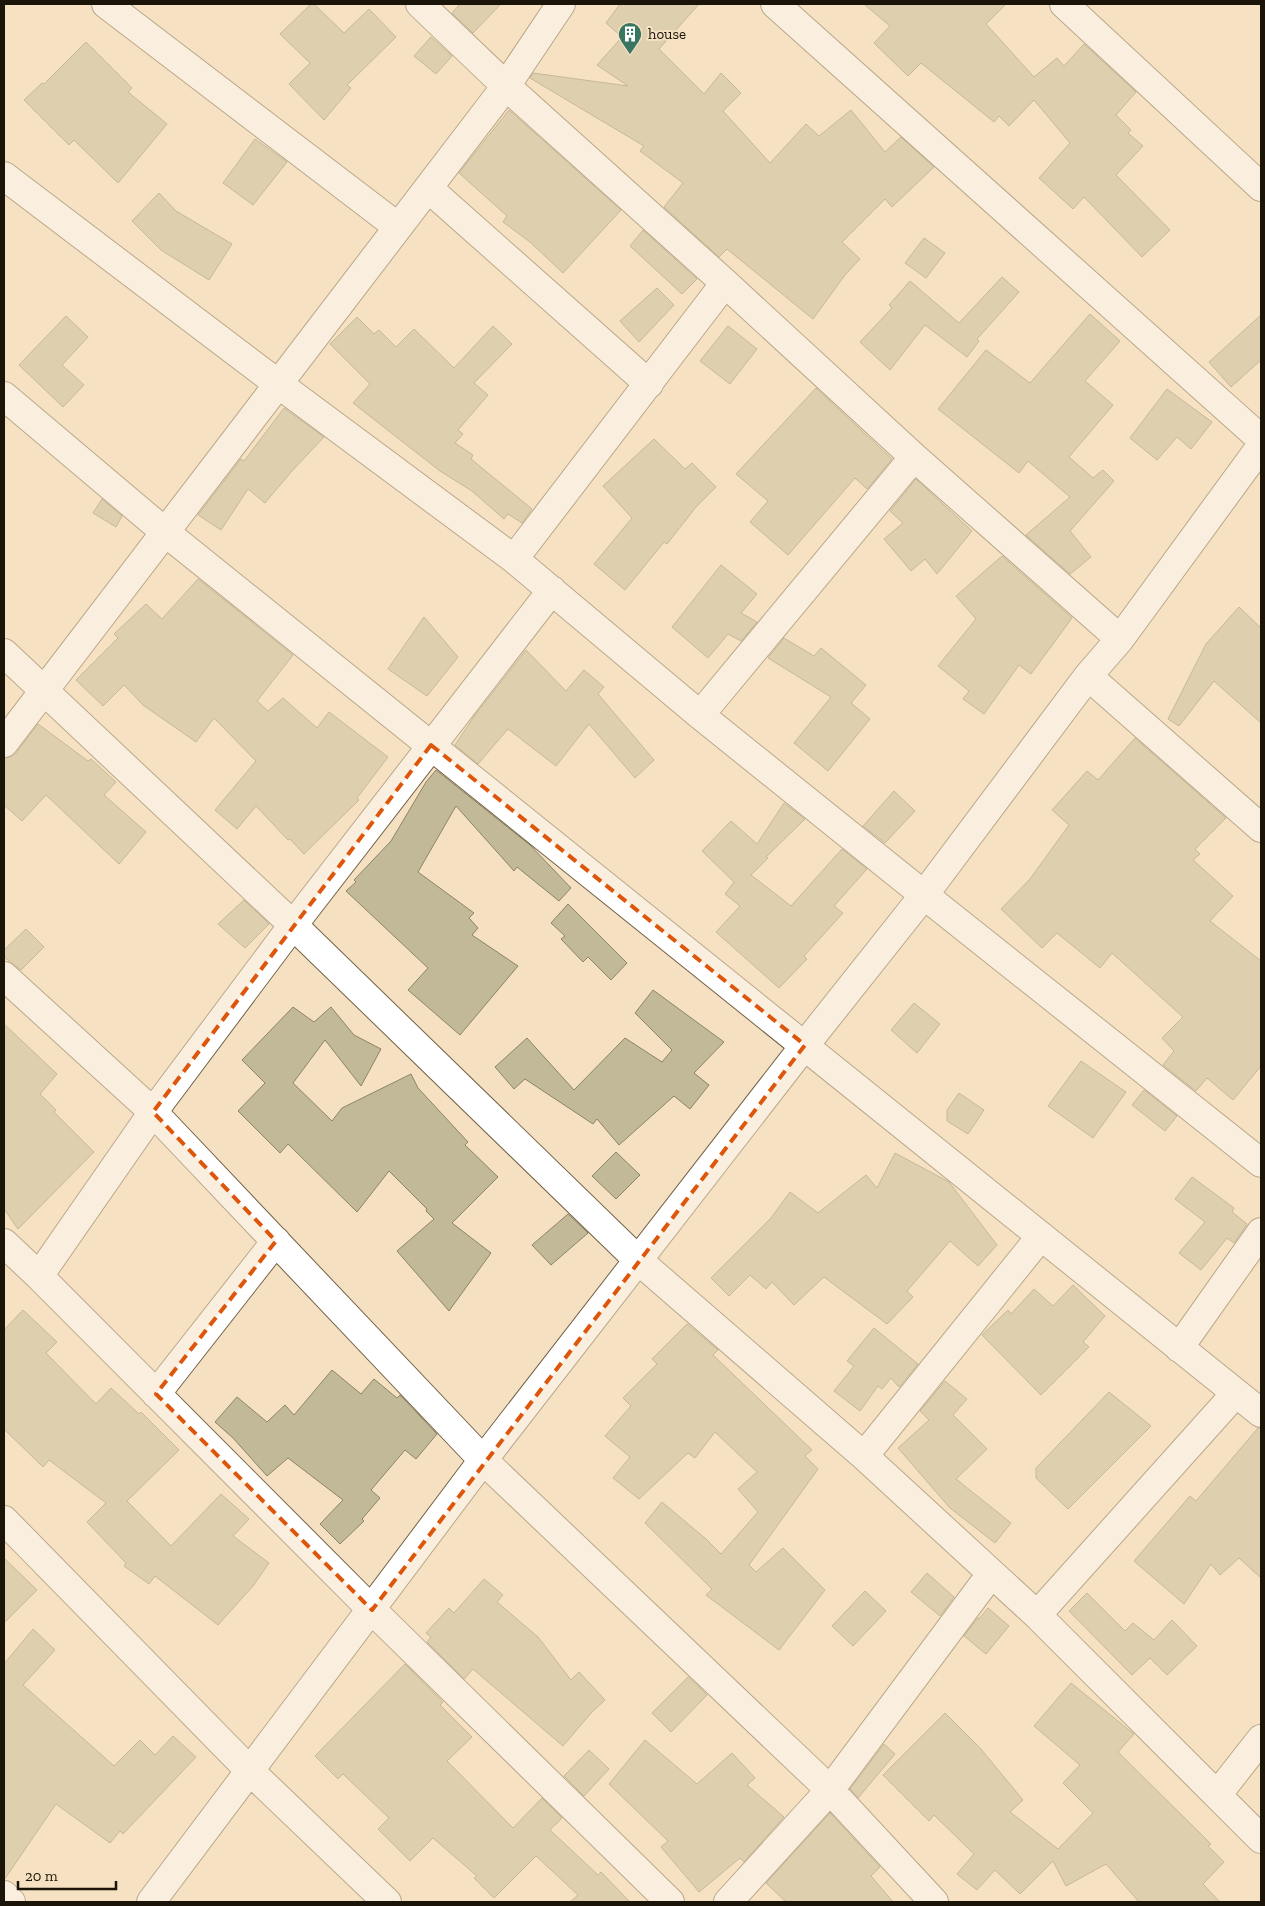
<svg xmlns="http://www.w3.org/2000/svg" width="1265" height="1906" viewBox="0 0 1265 1906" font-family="'Zilla Slab',serif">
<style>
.building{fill:#c1b998;stroke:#8c8565}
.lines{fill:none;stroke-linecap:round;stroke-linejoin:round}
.minor-casing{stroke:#736146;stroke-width:30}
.minor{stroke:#fff;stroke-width:28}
.marked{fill:none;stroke:#de560c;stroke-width:4;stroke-dasharray:10 6;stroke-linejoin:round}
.labels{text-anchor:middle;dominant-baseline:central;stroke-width:4;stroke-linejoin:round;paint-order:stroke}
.poi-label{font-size:15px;fill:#1b1409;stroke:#f5e1c2;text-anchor:start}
</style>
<rect width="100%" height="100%" fill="#f5e1c2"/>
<path class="building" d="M311,4H314L344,33L369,9L396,37L347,85L351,88L324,120L289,84L310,63L280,34Z
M460,4H501L473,33L452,13Z
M620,4H699L659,49L704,94L721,73L741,93L723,111L770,163L806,124L819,136L851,110L885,152L901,137L934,167L892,207L885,199L842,242L860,259L845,275L813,319L727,249L719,257L664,207L683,183L640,151L644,146L530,78L533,73L628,86L597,65L622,37L606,23Z
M864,4H1006L986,24L1034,77L1057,58L1064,66L1084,44L1136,92L1116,115L1131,130L1128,133L1143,146L1116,175L1170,230L1142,257L1084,197L1073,209L1039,178L1070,143L1034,100L1009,126L999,116L994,122L921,63L908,76L874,43L890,26Z
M431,37L452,56L436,74L414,56Z
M86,42L132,88L128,92L167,124L118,183L74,140L69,145L24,100L42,83L44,84Z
M509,110L621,210L563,273L530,242L503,222L507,216L459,173Z
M255,139L287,162L253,205L223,183Z
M159,193L176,211L232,244L209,280L161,250L132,221Z
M643,230L697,279L682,294L630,246Z
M924,238L945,253L926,278L905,263Z
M1002,277L1019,292L977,339L979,341L967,357L925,325L890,370L860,342L892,308L889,305L910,281L959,323Z
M657,288L674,305L639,342L620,321Z
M1090,314L1120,341L1085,381L1113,405L1069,457L1093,478L1103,470L1114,481L1070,531L1091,557L1070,574L1026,535L1070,497L1028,461L1019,473L938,409L986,350L1030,383Z
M1261,315V360L1231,387L1209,362Z
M66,316L88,337L62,365L84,385L63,407L19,365Z
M357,317L374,334L379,330L396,347L414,329L454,368L493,326L512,344L474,383L488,395L458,430L463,434L455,443L473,455L471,459L532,509L522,523L508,514L504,519L472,491L440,471L353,403L370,384L330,344Z
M728,326L757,349L730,384L700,361Z
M816,388L892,459L867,489L855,478L788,555L750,522L768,501L736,474Z
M1167,389L1212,422L1191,449L1177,437L1157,460L1130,438Z
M284,408L324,437L291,472L265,503L248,489L221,530L198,515L241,459L244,461Z
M654,439L685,469L692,463L716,487L696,507L667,544L664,542L625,590L594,564L632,518L603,486Z
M916,479L972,531L937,574L925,559L911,571L884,539L903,523L890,511Z
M102,499L122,516L116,527L93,513Z
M1002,556L1072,618L1031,674L1019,665L984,714L963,699L969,691L938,666L976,619L956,596Z
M721,565L757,594L741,613L757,622L741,641L728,634L708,658L672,627Z
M198,579L293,655L257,701L268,711L283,698L317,728L329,712L388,757L357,798L359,800L304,854L290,839L288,840L256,806L237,829L215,810L256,761L214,718L196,742L143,705L124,685L103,706L76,680L118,638L114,634L146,604L162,619Z
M1239,607L1261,628V723L1214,681L1179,726L1168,719L1206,644Z
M424,617L458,657L427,696L388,669Z
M784,638L814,656L821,648L866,685L851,703L870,719L828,771L794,743L831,697L768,658Z
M526,650L566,691L584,670L604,687L598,694L654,760L635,778L589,724L556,766L508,729L478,764L455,745L475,715Z
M38,724L88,761L91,759L116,782L104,795L146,832L119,864L46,795L22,821L4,805V758L10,757L16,753Z
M1135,738L1226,818L1195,849L1200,854L1193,860L1233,896L1210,921L1261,961V1066L1233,1100L1207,1078L1196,1091L1163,1065L1174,1051L1162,1038L1183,1017L1112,953L1100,968L1057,933L1042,948L1001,909L1030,879L1069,825L1052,810L1087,771L1098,780Z
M436,770L530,845L571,888L559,901L517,867L514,871L456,806L418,872L474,913L469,918L478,928L472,935L518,966L460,1035L408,990L428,968L346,891L356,882L354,880L391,841L426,782Z
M894,791L915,811L885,843L863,826Z
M784,803L805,819L766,857L768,858L751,875L791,906L842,849L867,869L834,906L843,913L804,956L807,959L779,988L716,932L740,906L725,894L734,882L702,851L731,821L757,844Z
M244,900L269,924L245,948L218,924Z
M568,904L627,963L611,980L588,957L583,962L561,939L565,936L551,923Z
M26,929L44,947L21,970L4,957V950Z
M653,990L724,1042L694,1073L709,1085L690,1109L674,1096L619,1145L597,1119L593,1124L525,1079L514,1089L495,1067L527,1038L574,1090L625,1038L662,1062L672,1050L635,1013Z
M914,1003L940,1024L917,1053L891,1030Z
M293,1007L314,1022L331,1007L354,1035L381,1049L361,1086L325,1040L293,1083L332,1121L342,1108L411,1074L418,1088L468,1142L465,1145L498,1177L452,1223L491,1253L449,1311L397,1251L434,1219L426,1211L427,1209L389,1171L357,1212L288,1144L280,1153L238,1111L265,1083L242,1060Z
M4,1024L57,1074L40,1094L56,1110L54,1112L94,1152L18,1229L4,1209Z
M1081,1061L1126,1092L1093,1138L1048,1106Z
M1144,1090L1177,1116L1165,1131L1132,1105Z
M959,1093L984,1110L968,1134L947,1121V1110Z
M616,1152L640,1175L616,1199L592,1176Z
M895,1153L949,1182L997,1245L978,1266L950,1241L907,1291L913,1297L887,1324L824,1277L794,1305L772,1282L766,1289L750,1275L729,1296L711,1278L771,1218L790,1192L818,1213L866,1175L877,1188Z
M1192,1177L1234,1208L1232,1212L1247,1224L1234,1243L1227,1238L1201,1270L1179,1253L1205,1222L1175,1199Z
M568,1214L588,1233L551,1265L532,1245Z
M1073,1285L1105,1316L1083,1342L1089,1347L1041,1395L982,1335L1008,1310L1011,1314L1034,1289L1053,1306Z
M23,1310L57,1342L46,1353L96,1404L111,1388L139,1414L141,1412L179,1450L127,1501L171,1546L221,1494L249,1519L233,1536L269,1563L253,1586L218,1625L155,1576L149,1584L124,1566L126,1563L87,1522L106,1503L49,1460L43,1467L4,1429V1330Z
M687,1324L718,1350L713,1355L812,1450L805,1456L818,1469L749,1565L756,1572L783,1548L825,1590L779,1650L706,1595L712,1589L645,1523L662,1502L706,1539L721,1554L758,1512L738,1489L757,1472L715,1432L695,1458L688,1453L639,1499L613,1478L630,1457L605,1436L631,1406L623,1398L657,1364L652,1359Z
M874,1328L918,1364L899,1387L891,1378L882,1389L878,1386L860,1411L834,1391L854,1366L847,1361Z
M332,1370L361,1394L374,1379L397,1398L400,1395L401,1396L437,1434L416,1459L405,1450L371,1490L380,1498L362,1519L364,1521L340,1544L320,1524L343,1500L288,1458L267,1476L233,1438L215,1422L237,1397L267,1422L285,1405L294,1415Z
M945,1381L967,1399L953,1415L987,1449L956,1479L1011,1523L995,1543L950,1508L898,1448L929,1420L920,1411Z
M1109,1392L1151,1426L1068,1509L1036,1478V1468Z
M1258,1428H1261V1578L1239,1558L1220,1575L1211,1564L1184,1604L1134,1561L1190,1496L1196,1501Z
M4,1558L37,1590L4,1623Z
M927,1573L954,1597L940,1616L911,1592Z
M484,1579L503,1595L497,1602L538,1637L571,1680L579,1672L605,1700L592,1712L563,1746L473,1669L464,1679L427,1642L431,1637L426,1633L449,1608L454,1613Z
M865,1591L886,1611L853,1646L832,1626Z
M1087,1593L1125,1631L1133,1623L1154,1640L1172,1620L1197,1646L1167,1675L1150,1658L1132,1675L1069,1611Z
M988,1608L1009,1626L986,1654L964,1636L978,1618L979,1619Z
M33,1629L55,1650L23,1685L114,1766L140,1740L155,1755L173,1736L196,1757L123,1834L120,1831L110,1843L56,1804L4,1880V1664Z
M405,1664L443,1702L440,1705L472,1737L447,1761L513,1828L542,1798L562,1818L550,1830L598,1875L601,1872L630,1902H570L578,1895L536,1856L494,1898L474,1878L477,1876L433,1838L410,1861L378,1829L389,1818L343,1774L338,1779L315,1756Z
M688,1677L707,1695L671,1732L652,1713Z
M1071,1683L1134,1734L1118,1752L1211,1844L1208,1846L1224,1862L1203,1884L1220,1902H1139L1106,1864L1066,1886L1053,1861L1020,1894L995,1870L977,1890L957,1874L974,1854L934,1815L929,1821L883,1775L945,1713L980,1748L1023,1800L1010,1812L1058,1849L1093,1813L1063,1783L1080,1765L1034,1726Z
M645,1740L697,1784L732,1753L755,1778L747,1785L784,1817L744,1862L740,1858L699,1892L661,1847L668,1841L609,1784Z
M884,1744L895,1754L858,1798L850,1789Z
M589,1750L609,1769L584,1796L564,1776Z
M830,1813L880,1867L871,1876L893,1902H786L766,1883Z"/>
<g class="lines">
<g class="minor-casing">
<path id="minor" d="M106,4L398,227
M420,4L506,86L725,283L914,457L1120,639
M775,4L1261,439
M1064,4L1261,187
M4,176L277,383L514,559L700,715L924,895L1261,1163
M428,188L649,384
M4,396L165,532L1261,1413
M514,559L725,283
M4,653L293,925L639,1261L864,1456L1037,1615L1261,1839
M1088,676L1261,828
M700,715L914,457
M4,743L506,86L561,4
M4,976L153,1112L483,1460L830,1790L934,1902
M4,1243L39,1276L372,1610L670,1902
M39,1276L153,1112L293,925L552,590
M1179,1348L1261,1232
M156,1394L276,1241
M864,1456L1041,1236
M4,1520L250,1771L387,1902
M1037,1615L1236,1393
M1217,1795L1261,1739
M4,1895L11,1902
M151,1902L483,1460L805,1045L924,895L1088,676L1120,639L1261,446
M728,1902L830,1790L991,1574"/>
</g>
<use href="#minor" class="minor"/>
</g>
<path d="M0 0H1265V1906H0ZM431,745L805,1045L372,1610L156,1394L276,1241L153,1112Z" fill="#f5e1c2" fill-opacity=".55" fill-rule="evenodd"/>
<path class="marked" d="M431,745L805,1045L372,1610L156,1394L276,1241L153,1112Z"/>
<defs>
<g id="building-pin" transform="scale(1.25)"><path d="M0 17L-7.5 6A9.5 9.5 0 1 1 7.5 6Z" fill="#397662" stroke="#f5e1c2"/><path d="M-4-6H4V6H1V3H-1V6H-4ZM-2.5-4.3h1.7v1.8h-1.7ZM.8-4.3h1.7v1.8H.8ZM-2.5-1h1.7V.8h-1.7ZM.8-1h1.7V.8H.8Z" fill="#fff"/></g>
</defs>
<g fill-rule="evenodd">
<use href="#building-pin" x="630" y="34"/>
</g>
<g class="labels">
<g class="poi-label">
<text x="648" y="34">house</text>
</g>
</g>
<rect width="1265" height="1906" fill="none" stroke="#1b1409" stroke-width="10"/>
<path d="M18 1881v8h98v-8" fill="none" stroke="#1b1409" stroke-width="2.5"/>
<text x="25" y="1881" font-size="15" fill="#1b1409" stroke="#f5e1c2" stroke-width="4" paint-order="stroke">20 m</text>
</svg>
